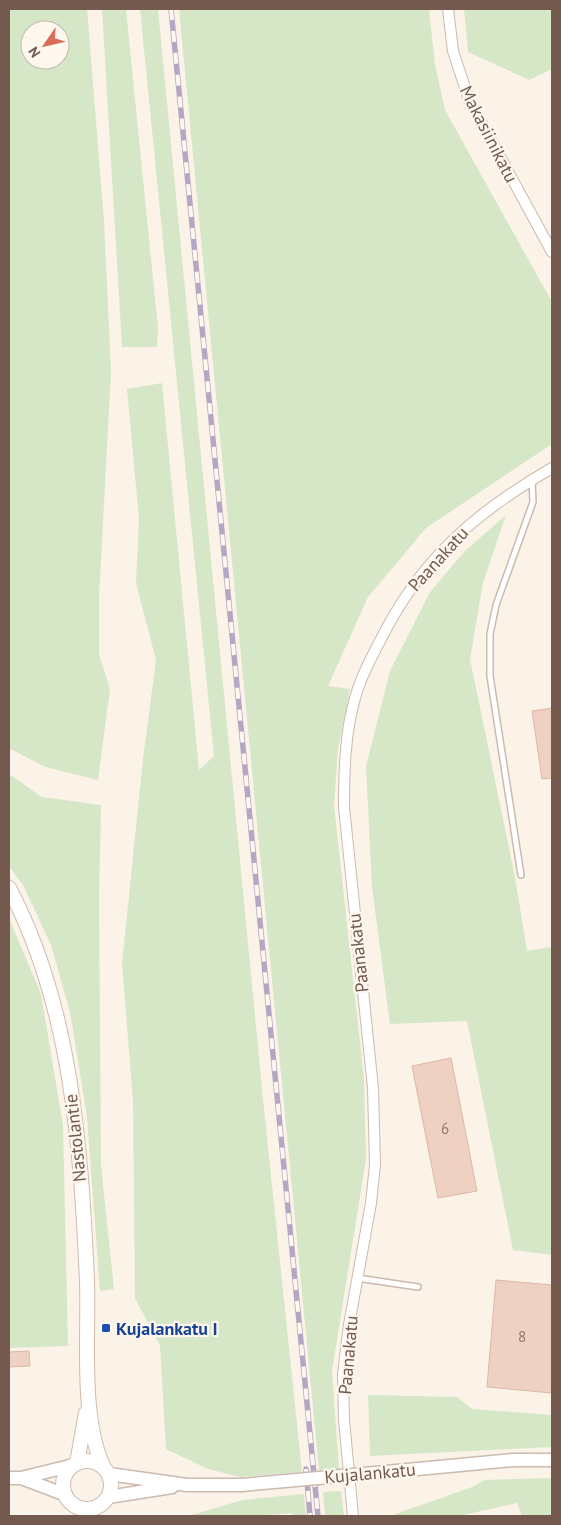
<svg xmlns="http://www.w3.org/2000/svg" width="561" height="1525" viewBox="0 0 561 1525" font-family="'PT Sans',sans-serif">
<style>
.green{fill:#d6e7c8;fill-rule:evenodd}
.building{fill:#eed1c2;stroke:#dfb7a4}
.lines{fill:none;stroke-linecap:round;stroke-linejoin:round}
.service-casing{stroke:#ccbaaf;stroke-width:8}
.minor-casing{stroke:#ccbaaf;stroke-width:12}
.tertiary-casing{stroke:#ccbaaf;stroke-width:15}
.secondary-casing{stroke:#d0bcb0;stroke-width:16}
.service{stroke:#fff;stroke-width:5}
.minor{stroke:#fff;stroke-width:10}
.tertiary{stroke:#fff;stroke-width:12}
.secondary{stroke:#fff;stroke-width:14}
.rail-casing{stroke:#b5a7c4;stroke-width:5.5}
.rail{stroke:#fdf7ee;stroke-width:4;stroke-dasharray:11;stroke-linecap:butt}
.tertiary-bridge-casing{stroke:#ccbaaf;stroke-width:15;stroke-linecap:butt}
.tertiary-bridge{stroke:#fff;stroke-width:12}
.transit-dot{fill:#1a4fb4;stroke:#fdf7ee;stroke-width:2}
.labels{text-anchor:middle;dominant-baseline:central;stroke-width:4.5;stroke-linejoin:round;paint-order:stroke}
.number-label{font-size:15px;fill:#92776b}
.street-label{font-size:18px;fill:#73594e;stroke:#fdf7ee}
.transit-label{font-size:18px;font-weight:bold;fill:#164399;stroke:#fdf7ee;text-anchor:start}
</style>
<rect width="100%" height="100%" fill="#fbf2e8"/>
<path class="green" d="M9,9H87L104,221L111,371L99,598V655L110,689L98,780L45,767L9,748ZM30,30H60V60H30Z
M102,9H126L158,328L157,347H122Z
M140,9H158L263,1099L302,1472L240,1477L208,1469L166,1449L160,1346L135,1298L133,1101L122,964L143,759L156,660L136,583L139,519L127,389L162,383L199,770L214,756Z
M179,9H429L435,65L445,110L552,302V444L426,528L368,597L328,686L350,689L338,749L334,805L364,1079L366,1159L332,1371L339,1469L319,1470Z
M464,9H552V69L529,80L468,52Z
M506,515L483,583L470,659L515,877L527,951L552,947V1255L513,1250L467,1021L390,1024L372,887L366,766L390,671L430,592L465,551Z
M9,774L42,797L101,805L99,897L101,1165L114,1289L100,1291L87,1117L70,1012L51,945L23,885L9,866Z
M9,918L41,994L63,1125L68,1346L9,1348Z
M368,1395L457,1397L472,1409L552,1415V1447L370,1456Z
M552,1478V1516H522L517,1503L459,1516H390L472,1487L485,1480Z
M341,1491L344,1516H325L323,1492Z
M304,1494L306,1516H293L292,1513L255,1516H188L242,1500Z"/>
<path class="building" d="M552,708V778L542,779L532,711Z
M451,1058L477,1191L438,1198L412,1066Z
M496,1280L552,1285V1393L487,1387Z
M29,1351L30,1366L9,1367V1352Z"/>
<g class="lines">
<g class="service-casing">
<path id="service" d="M521,875L490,676V634L496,605L533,502L532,481
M357,1278L418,1287"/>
</g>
<g class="minor-casing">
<path id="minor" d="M448,9L453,51L469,100L552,252
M353,1516L344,1420L343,1374L349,1325L371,1203L375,1165L373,1088L344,807C344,771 345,733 355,698C361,677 371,658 381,639C421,559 476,512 552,468"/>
</g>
<g class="tertiary-casing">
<path id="tertiary" d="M386,1472L513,1460H552
M109,1474L187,1485H241
M9,1478H21L74,1465
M21,1478L66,1495
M108,1497L172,1487"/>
</g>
<g class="secondary-casing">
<path id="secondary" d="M9,888C72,1007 81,1149 87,1281C89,1337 80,1418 104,1468
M63 1485a24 24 0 1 1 48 0a24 24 0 1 1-48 0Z
M77,1463L86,1413"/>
</g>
<use href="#service" class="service"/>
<use href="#minor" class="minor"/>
<use href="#tertiary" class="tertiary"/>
<use href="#secondary" class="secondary"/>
<g class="rail-casing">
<path id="rail" d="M171,9L318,1516
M306,1469L310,1516"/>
</g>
<use href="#rail" class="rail"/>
<g class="tertiary-bridge-casing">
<path id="tertiary-bridge" d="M241,1485L386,1472"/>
</g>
<use href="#tertiary-bridge" class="tertiary-bridge"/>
</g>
<rect class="transit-dot" x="101" y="1323" width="10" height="10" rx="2.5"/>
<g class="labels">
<g class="number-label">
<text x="445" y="1128">6</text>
<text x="522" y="1336">8</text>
</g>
<g class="street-label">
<text transform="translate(489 134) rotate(63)">Makasiinikatu</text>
<text transform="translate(438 559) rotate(-48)">Paanakatu</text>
<text transform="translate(358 953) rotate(-96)">Paanakatu</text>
<text transform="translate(75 1138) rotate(-96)">Nastolantie</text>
<text transform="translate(348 1355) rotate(-85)">Paanakatu</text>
<text transform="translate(370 1473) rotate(-5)">Kujalankatu</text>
</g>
<g class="transit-label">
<text x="116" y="1328">Kujalankatu I</text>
</g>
</g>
<rect width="561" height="1525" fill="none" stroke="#73594e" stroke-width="20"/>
<g transform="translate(45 45) rotate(236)"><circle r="24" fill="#fdf7ee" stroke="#c6b8ae"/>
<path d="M0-4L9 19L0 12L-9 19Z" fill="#d96d59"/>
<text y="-8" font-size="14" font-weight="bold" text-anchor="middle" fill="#73594e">N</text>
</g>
</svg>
